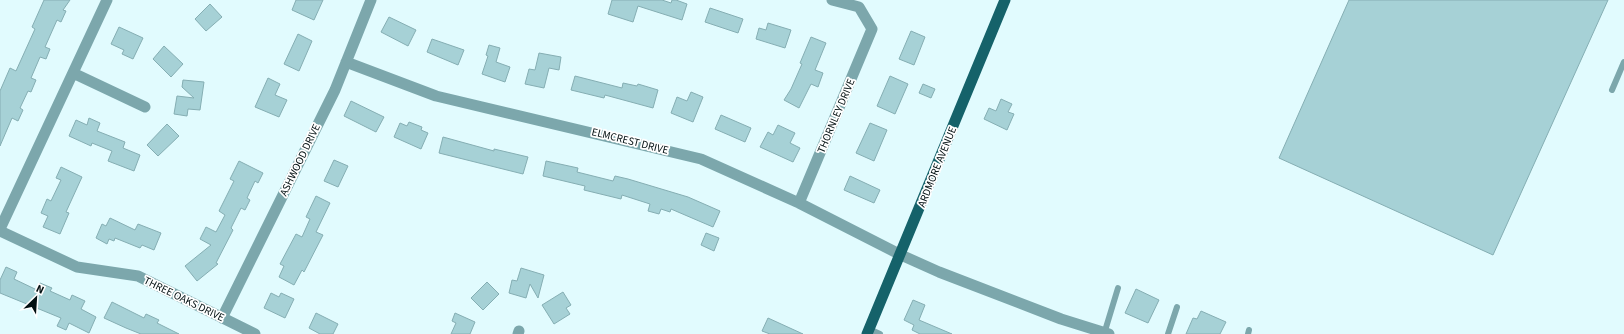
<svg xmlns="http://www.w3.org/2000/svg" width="1624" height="334" viewBox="0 0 1624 334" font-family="'Source Sans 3',sans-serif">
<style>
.building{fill:#a6d1d6;stroke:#85aeb3}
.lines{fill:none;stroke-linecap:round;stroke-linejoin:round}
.service{stroke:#7ca7ac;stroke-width:6}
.minor{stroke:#7ca7ac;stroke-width:11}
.primary{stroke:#15626a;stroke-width:11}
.labels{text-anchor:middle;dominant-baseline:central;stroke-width:3.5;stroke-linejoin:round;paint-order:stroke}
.street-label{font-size:11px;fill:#020f11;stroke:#fff}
</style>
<rect width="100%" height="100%" fill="#e1fbfe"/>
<path class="building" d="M44,0H70L63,10L66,11L61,22L57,20L45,47L50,49L46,59L40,57L31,78L36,80L31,92L28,91L20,108L23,110L18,121L12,118L0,146V91L10,68L16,71L35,29L32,27Z
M296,0H323L314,20L292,10Z
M612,0H662L671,3L672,0H676L687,4L682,20L638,6L633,22L608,14Z
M1349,0H1608L1493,255L1279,158Z
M210,4L222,17L206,31L195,19Z
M710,8L743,19L738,33L705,22Z
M389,17L416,30L408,46L381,32Z
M768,23L791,30L785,48L756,39L759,28L766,30Z
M119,27L143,38L133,59L122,54L124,50L111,44Z
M911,31L925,37L914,65L899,59Z
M298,34L312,41L299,71L284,64Z
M811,37L826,43L815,70L823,73L818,87L811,84L799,108L784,100L791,89L802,64L800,63Z
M432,39L464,50L458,65L427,52Z
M489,45L500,48L496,62L510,67L505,82L482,74L488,56L486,55Z
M164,46L183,64L171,77L153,59Z
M539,53L561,57L559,70L549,68L544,88L525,84L529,69L535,70Z
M575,76L622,88L623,83L637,86L638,84L658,90L653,108L605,95L604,98L571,90Z
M890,76L908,84L895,114L877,106Z
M268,78L280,84L275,95L287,100L279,117L255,107Z
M183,80L204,82L200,110L188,109L187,116L174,114L177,96L194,98L182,87Z
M923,84L935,89L931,98L919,93Z
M691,92L703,97L693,122L671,113L677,97L687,101Z
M1001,99L1012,104L1008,112L1014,114L1007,130L984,119L989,108L996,111Z
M351,101L384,117L376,132L344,116Z
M721,115L751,128L745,142L715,129Z
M89,118L100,123L97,131L125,142L123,148L140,155L134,171L108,161L112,151L92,143L91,146L69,136L76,120L87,125Z
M409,122L422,127L421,130L428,133L421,149L394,137L400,123L407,126Z
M870,123L887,130L874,161L856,153Z
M167,124L179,136L158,156L147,145Z
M778,125L795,133L790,143L800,148L793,162L760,147L768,132L773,135Z
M443,137L494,151V149L528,157L523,174L439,153Z
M334,160L348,166L338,187L324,181Z
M239,161L263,173L258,183L255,181L247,198L250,200L245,210L241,208L231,228L233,230L216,263L218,264L197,281L185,266L211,245L200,239L206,227L216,232L225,215L219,211L234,181L230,179Z
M546,161L578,168L577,172L613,181L615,176L628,179L688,197L720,211L713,227L671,209L670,212L661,209L659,214L648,211L650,204L622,195L621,199L584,190L585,186L543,176Z
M61,167L82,177L66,212L69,213L60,234L43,227L48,216L41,213L47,199L51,201L61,180L56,178Z
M850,176L880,190L874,203L844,190Z
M316,196L330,203L316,232L323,235L304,272L302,270L294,285L279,277L284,266L280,264L296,234L302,237L310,219L306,217Z
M110,218L135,230L138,224L161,233L154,250L142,245L140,248L115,238L114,241L109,239L107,244L96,238L102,224L106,226Z
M706,233L719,238L714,251L701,245Z
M6,267L17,272L14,279L37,290L40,283L52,288L50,291L70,300L72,295L85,301L81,309L96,317L89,333L69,323L66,330L57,326L61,318L0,293V280Z
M521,268L544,275L538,298L530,284L526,298L509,293L512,280L517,281Z
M487,282L499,294L483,310L471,298Z
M1136,289L1159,300L1148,323L1125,313Z
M563,292L571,305L566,308L570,314L554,324L542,305Z
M271,293L279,297L281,293L294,299L285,318L264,308Z
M913,300L925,305L919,320L952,334H920L912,330L914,325L904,320Z
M112,302L144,318L146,314L159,320L157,323L179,334H141L126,328L104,318Z
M1201,311L1226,322L1220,334H1186L1193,318L1197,319Z
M316,313L338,324L333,334H320L309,328Z
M455,313L475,322L470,334H451L456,323L452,321Z
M768,318L803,334H770L762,331Z"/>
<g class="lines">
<path class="service" d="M1612,90L1624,62
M869,329L880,334
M1104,334L1118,288
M1168,334L1177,307
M1248,334L1249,330"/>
<path class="minor" d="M346,62L436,96L701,159L799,203L901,255L939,272L1061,319L1109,334
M73,73L145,107
M799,203L872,29L859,7L832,0
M0,229L107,0
M0,231L77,267L138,276L255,334
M222,318L335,90L371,0
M518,334L519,331"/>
<path class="primary" d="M867,334L1005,0"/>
</g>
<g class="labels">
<g class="street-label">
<text transform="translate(836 116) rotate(-67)">THORNLEY DRIVE</text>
<text transform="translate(630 141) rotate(14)">ELMCREST DRIVE</text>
<text transform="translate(300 160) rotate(-64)">ASHWOOD DRIVE</text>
<text transform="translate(937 167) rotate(-68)">ARDMORE AVENUE</text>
<text transform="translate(184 299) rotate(26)">THREE OAKS DRIVE</text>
</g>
</g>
<g transform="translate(36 298) rotate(25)" stroke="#ffffff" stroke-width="3" paint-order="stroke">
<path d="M0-3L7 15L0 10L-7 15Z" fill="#020f11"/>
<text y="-6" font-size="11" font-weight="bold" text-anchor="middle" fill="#020f11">N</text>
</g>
</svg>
